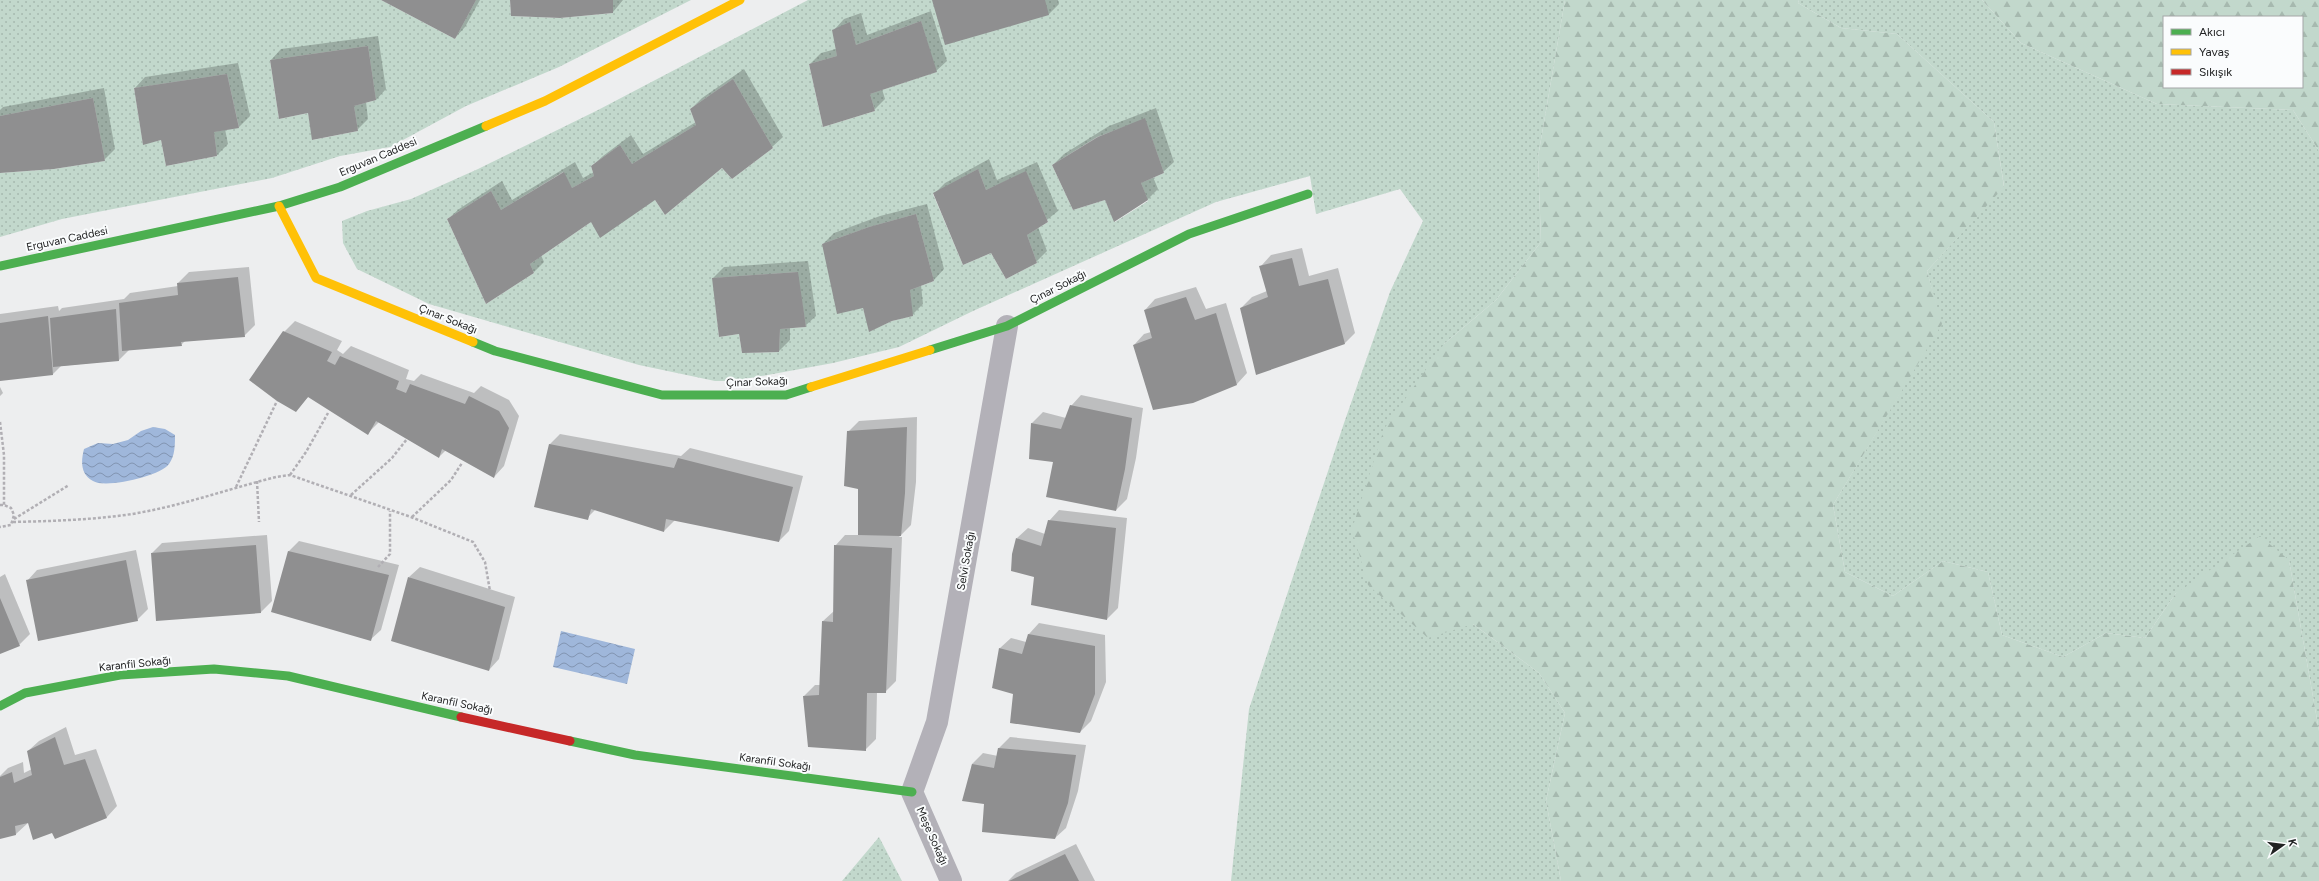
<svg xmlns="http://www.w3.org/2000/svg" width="2319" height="881" viewBox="0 0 2319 881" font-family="Figtree,sans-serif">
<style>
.grass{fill:url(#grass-dots);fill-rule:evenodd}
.forest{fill:url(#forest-firs);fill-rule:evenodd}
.water{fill:url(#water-waves)}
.shadow{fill:#0003}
.building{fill:#8f8f90}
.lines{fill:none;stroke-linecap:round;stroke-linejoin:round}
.path{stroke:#b1afb4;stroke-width:2.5;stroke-dasharray:3 2;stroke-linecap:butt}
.street{stroke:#b3b1b8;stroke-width:22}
.fast{stroke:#4caf50;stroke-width:9}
.slow{stroke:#ffc107;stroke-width:9}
.jam{stroke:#c62828;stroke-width:9}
.labels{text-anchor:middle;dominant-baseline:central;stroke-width:4;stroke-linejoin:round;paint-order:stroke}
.street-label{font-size:11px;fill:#212223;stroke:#fafcfd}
</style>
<defs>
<pattern id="grass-dots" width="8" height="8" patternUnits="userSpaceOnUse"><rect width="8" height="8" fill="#c2d8cc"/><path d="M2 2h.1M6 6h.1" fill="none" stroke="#a6b9af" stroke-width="1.8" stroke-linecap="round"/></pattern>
<pattern id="forest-firs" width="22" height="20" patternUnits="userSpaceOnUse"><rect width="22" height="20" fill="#c2d8cc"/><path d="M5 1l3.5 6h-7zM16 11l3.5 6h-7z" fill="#a6b9af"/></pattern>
<pattern id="water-waves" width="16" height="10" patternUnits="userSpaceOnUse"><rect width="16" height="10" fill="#9fb7db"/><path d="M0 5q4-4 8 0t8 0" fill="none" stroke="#8194b1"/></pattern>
</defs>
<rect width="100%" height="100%" fill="#edeeef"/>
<path class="grass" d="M0,0H381L455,39L476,0H510L511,16L560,18L613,13V0H691L559,67L466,106L390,147L340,156L272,178L62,219L0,237V173L54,169L105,161L93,98L0,116ZM368,46L376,100L354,106L358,131L313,140L308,113L279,119L270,60ZM227,74L239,127L214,132L217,156L166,166L161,140L143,144L134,88Z
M808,0H1565L1538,157L1541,242L1496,300L1444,344L1473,624L1539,673L1565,713L1546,801L1561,881H1231L1249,709L1344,423L1390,292L1423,221L1400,189L1316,214L1310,176L1216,202L973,311L899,347L833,363L734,381H715L639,365L429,304L357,269L343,243L342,221L367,211L411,199L478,169L598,110ZM921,21L936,72L870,94L875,111L823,127L809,64L837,56L833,30L850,23L856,45ZM733,79L773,148L732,179L722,168L665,215L655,200L591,222L530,264L534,273L486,304L447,219L491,191L501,210L563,172L572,188L594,176L591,166L620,145L632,164L696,125L690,109ZM1145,119L1164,173L1141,183L1148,201L1115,222L1105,200L1073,210L1052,165L1097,137ZM978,169L986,190L1026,172L1048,222L1027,235L1037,263L1006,279L991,253L963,265L933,194ZM916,214L934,281L910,290L912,316L892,321L870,331L863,308L822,244L869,227ZM797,272L806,327L780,329L779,352L742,353L739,334L719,337L713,278Z
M1799,0H1982L2021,43L2157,104L2293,110L2319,151V731L2289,560L2176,593L2145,638L2106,633L2063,657L2002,635L1988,572L1943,561L1893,596L1845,572L1833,505L1941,324L1927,271L2004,186L1994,122L1897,34L1841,28L1798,3Z
M879,837L902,881H842Z"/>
<path class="forest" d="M1565,0H1799L1798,3L1841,28L1897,34L1994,122L2004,187L1927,271L1942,324L1833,505L1845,572L1893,596L1943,561L1988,572L2002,635L2063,657L2106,633L2145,638L2176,593L2260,536L2289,560L2319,731V881H1561L1546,801L1565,713L1539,673L1473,624L1428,638L1368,585L1352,529L1384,429L1444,344L1496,300L1541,242L1538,157Z
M1982,0H2319V151L2293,110L2157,104L2021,43ZM2164,17H2302V87H2164Z"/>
<path class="water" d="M153,427L165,429L175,435C175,445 175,456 169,464C161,476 105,489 93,481C80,474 81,461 84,449L98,443L113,444L128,440L141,431Z
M561,631L635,649L627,684L553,667Z"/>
<path class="shadow" d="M383,0H480L465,27L455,38Z
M511,0H623L613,12Z
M933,0H1058L1059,4L1048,15Z
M931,11L947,61L936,71L882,89L885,99L874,110L810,64L821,53L836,49L834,30L844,19L861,13L867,35Z
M378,36L386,89L376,100L366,102L368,119L357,130L271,60L281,49Z
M238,63L250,116L239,127L225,129L228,144L217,155L167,165L162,138L135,88L145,77Z
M744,69L783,137L772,147L722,167L655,198L592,220L541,255L544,262L534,272L448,219L459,209L502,181L512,200L575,162L583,178L594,172L592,166L603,156L631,135L643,154L696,122L691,109L702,98Z
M104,88L115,149L104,160L0,169V110L3,107Z
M1156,108L1174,162L1163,172L1153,177L1158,189L1147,200L1106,198L1053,165L1064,154L1109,126Z
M989,159L997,180L1037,162L1058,211L1038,227L1047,251L1036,262L992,251L934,194L945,183Z
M927,204L944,269L934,280L921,285L923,304L912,315L864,307L823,244L834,233L880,216Z
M1302,248L1309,276L1338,268L1355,333L1345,343L1241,308L1252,297L1267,291L1261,266L1271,255Z
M808,261L816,316L805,326L790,327V340L779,351L740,332L713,278L724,267Z
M249,267L255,325L244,336L185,341L181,345L130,349L119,360L61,366L53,374L0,380V314L58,306L59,311L62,308L124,299L130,293L178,286V283L189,272Z
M1196,287L1206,309L1226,303L1247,373L1237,384L1134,345L1144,334L1151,332L1145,310L1155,299Z
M295,321L342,341L337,350L343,354L351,346L409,370L406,379L414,381L421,374L474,393L481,386L509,400L519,416L504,466L494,477L446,450L439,457L379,422L368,433L309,396L296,410L284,332Z
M0,387L3,393L0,396Z
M1081,395L1143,408L1136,458L1127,499L1116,510L1054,461L1030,458L1032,423L1043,412L1066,418L1071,406Z
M917,417L916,482L911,525L899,537H902L896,681L885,692H877L876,739L865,750L804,696L815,685H820L823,621L834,611L835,546L845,535H859V488L848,432L859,421Z
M560,434L681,456L690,448L803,476L789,531L779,541L675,520L664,531L596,509L587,518L549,445Z
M1059,510L1127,518L1118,608L1107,619L1017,538L1028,528L1045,534L1049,521Z
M267,535L272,601L261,612L157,620L152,553L162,543Z
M299,541L399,565L381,630L370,640L288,552Z
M136,550L148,609L137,620L27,581L37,570Z
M420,567L515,597L499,659L489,670L409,577Z
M5,574L30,634L19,645L0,653V577Z
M1039,623L1105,635L1106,682L1091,721L1080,732L1014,693L1000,648L1011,638L1026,642L1029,634Z
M66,727L75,755L96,749L117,806L107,817L52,832L29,822L16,834L0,838V776L8,768L23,762L24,773L32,769L28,751L39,741Z
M1010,737L1086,745L1078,791L1066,828L1055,838L985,803L969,781L972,764L983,753L998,756L999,748Z
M1076,844L1095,881H1008L1016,873Z"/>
<path class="building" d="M381,0H476L455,39Z
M510,0H613V13L560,18L511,16Z
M932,0H1045L1049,15L945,45Z
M921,21L937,72L870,94L875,111L823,127L809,64L837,56L832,30L850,22L856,45Z
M368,46L376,100L354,106L358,131L312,140L308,113L279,119L270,60Z
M227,74L239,128L214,132L217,156L166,166L161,140L143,145L134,88Z
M733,79L773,148L732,179L722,168L665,215L655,200L600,238L591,222L530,264L534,273L486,304L447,219L491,191L501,210L564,172L572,188L594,176L591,166L620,145L632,164L696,125L690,109Z
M93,98L105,161L54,169L0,173V116Z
M1145,118L1164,173L1141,183L1148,200L1114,222L1105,200L1073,210L1052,165L1098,137Z
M978,169L986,190L1026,171L1048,222L1027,235L1037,263L1006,279L991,253L963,265L933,193Z
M916,214L934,281L910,290L913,316L892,321L869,332L863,308L837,314L822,244L869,227Z
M1292,258L1299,286L1328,279L1345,344L1256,375L1240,308L1268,297L1259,266Z
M798,272L806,327L780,329L779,352L742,353L739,334L719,337L712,278Z
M238,277L245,337L181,342L182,346L122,351L119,303L178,295L177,283Z
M1186,297L1195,320L1216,313L1237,385L1193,403L1153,410L1133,345L1152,338L1144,310Z
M116,309L119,361L53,367L50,318Z
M48,316L53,375L0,381V323Z
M283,331L332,352L327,361L335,365L340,356L399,381L396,389L406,393L410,384L465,404L469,396L499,411L509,428L494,478L442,449L439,458L376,421L368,435L308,397L296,412L277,401L249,380Z
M1070,405L1132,418L1125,469L1116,511L1046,497L1053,462L1029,459L1031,423L1061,429Z
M907,427L905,493L901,536L858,535V489L844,486L847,431Z
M549,444L674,468L678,458L793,487L779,542L666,519L664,532L591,509L588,520L534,507Z
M1048,520L1116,528L1107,620L1031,605L1034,577L1011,571L1012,554L1016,538L1041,546Z
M256,545L261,613L156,621L151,553Z
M834,545L892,548L886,693H867L866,751L808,747L803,696L819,695L822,621L833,622Z
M288,551L389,575L371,641L271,612Z
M126,560L138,621L38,641L26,580Z
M408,577L505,607L489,671L391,641Z
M0,598L20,646L0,654Z
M1028,634L1095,646V694L1080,733L1010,723L1013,694L992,688L999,648L1022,654Z
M55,737L64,765L85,759L107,818L55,839L52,833L33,840L28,823L15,826L16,835L0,839V777L12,772L14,783L32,775L27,751Z
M998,748L1076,755L1068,803L1055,839L982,832L984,804L962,801L972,764L994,768Z
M1065,854L1079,881H1009Z"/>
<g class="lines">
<path class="path" d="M0,422L4,455V505
M290,475L306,452L328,413
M257,481L259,522
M236,487L277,401
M351,495L392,458L407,439
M0,505H4L11,508L14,515L11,525L0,527
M412,517L451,480L462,463
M14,519L69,485
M13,522C53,521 92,520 132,514C181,506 228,489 276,477L290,475L411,517L473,542L485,562L490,591
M378,567L390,554V511"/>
<path class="street" d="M951,881L912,792L937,722L1007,326"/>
<path class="fast" d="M0,266L279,206L340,187L486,126
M473,342L495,351L662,395H786L811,387
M930,350L1007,326L1189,234L1308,194
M0,706L25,693L120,675L214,669L288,676L461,717
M570,741L635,755L912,792"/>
<path class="slow" d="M486,126L545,101L740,0
M279,206L316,278L473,342
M811,387L930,350"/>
<path class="jam" d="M461,717L570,741"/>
</g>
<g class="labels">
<g class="street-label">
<text transform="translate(378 157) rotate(-23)">Erguvan Caddesi</text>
<text transform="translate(67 239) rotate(-12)">Erguvan Caddesi</text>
<text transform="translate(1058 287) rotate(-27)">Çınar Sokağı</text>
<text transform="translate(448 319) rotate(22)">Çınar Sokağı</text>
<text transform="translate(757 382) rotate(-2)">Çınar Sokağı</text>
<text transform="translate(966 561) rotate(-80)">Selvi Sokağı</text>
<text transform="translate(135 664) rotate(-6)">Karanfil Sokağı</text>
<text transform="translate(457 703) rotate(12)">Karanfil Sokağı</text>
<text transform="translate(775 762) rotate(8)">Karanfil Sokağı</text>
<text transform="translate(932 836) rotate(66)">Meşe Sokağı</text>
</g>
</g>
<rect x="2163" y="16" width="140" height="72" fill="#fafcfd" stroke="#a3a5a6"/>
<rect x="2171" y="29" width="20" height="6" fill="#4caf50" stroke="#a3a5a6"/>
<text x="2199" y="36" font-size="12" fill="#212223">Akıcı</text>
<rect x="2171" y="49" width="20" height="6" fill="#ffc107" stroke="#a3a5a6"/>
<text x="2199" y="56" font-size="12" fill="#212223">Yavaş</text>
<rect x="2171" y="69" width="20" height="6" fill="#c62828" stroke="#a3a5a6"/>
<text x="2199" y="76" font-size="12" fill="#212223">Sıkışık</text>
<g transform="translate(2283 845) rotate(76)" stroke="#fafcfd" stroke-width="3" paint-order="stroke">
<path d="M0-3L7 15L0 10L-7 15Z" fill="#212223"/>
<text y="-6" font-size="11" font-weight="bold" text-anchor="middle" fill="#212223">K</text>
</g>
</svg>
